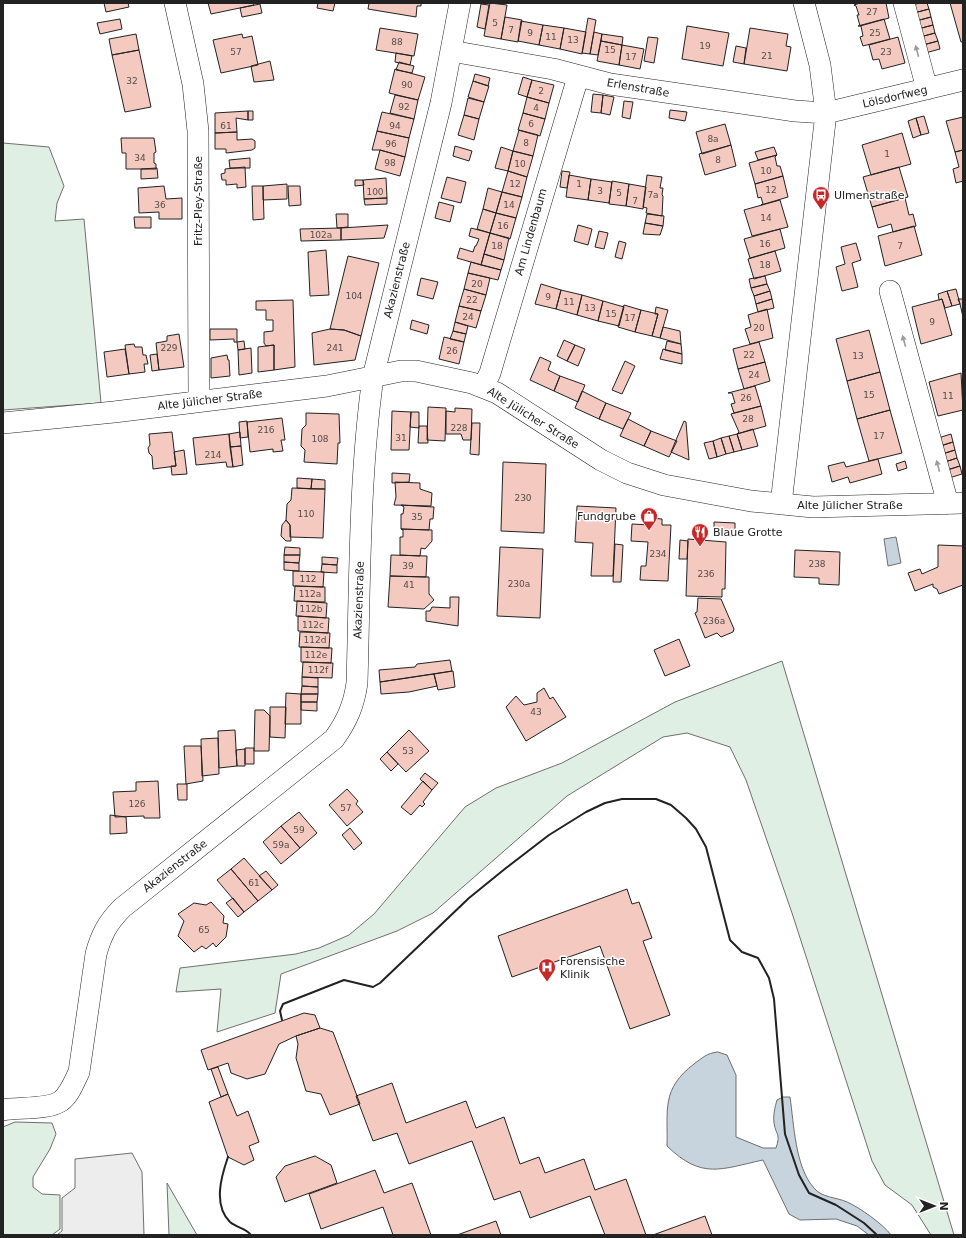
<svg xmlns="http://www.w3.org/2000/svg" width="966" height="1238" viewBox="0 0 966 1238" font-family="'DejaVu Sans',sans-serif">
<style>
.green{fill:#e0efe3;stroke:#6f6f6f}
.parking{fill:#ededed;stroke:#6f6f6f}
.water{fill:#c7d3dd;stroke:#6f6f6f}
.building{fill:#f3c9c0;stroke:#222}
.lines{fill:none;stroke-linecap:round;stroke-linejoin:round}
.minor-casing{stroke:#222;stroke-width:22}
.minor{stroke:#fff;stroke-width:21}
.wall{stroke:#222;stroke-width:2}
.oneway{fill:#9c9c9c}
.labels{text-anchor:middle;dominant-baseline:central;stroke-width:3;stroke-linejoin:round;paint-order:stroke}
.number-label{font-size:9px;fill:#564c4a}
.street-label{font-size:11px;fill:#222;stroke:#fff}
.poi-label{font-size:11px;fill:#222;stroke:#fff;text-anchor:start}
</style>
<rect width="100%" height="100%" fill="#fff"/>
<path class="green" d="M3,143L49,147L64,186L57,203L55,221L84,219L101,403L3,410Z
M782,661L954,1235H931L912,1205L885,1185L872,1161L792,913L746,780L730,747L687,733L663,737L567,796L433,913L397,931L281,974L275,1013L217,1032L221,989L176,992L180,968L296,954L319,948L349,935L374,914L465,807L496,788L562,763L675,702Z
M15,1122L52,1123L56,1134L50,1149L33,1177V1187L42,1194L60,1195V1229L52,1235H3V1127Z
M167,1183L197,1235H169Z"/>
<path class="parking" d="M132,1153L142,1172L144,1235H57L62,1231V1198L75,1188V1159Z"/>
<path class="water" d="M896,537L901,563L888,566L884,539Z
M718,1052L727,1055L736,1075V1137L763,1148H776C781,1133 776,1136 774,1123C773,1115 775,1107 777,1100L783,1097H790C794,1124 795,1167 814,1188C822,1198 836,1197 847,1202C859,1207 884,1225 891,1235H869L857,1226L836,1219L800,1220L789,1214L763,1160C721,1169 702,1180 667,1146C668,1110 661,1089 694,1064C702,1058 707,1053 718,1052Z"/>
<path class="building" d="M104,3H128L129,7L106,12Z
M208,3H253L254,5L211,14Z
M318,3H335L333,11L317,8Z
M369,3H421V6H417L416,17L368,9Z
M490,3L507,5L501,39L484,36Z
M860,3H886L889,18L860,26L857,15H859L856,6L854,5Z
M920,3H927L929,9L914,13L912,5Z
M950,3H963V42H961Z
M260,4L262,13L242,17L240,8Z
M481,4L489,5L485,29L477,27Z
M929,9L931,17L916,21L914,13Z
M505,17L522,20L518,42L501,39Z
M931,17L933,25L918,29L916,21Z
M588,18L596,20L590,54L582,53Z
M120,19L122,29L100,34L97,23Z
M884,19L890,39L863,46L860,37L863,36L861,26H858Z
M521,21L543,25L539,45L518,41Z
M543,25L564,28L560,49L539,45Z
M933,25L935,33L920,37L918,29Z
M687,26L729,33L723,66L682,59Z
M380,28L418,34L414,56L376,50Z
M564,28L586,32L582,54L560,49Z
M750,28L788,34L786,46L791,47L787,71L744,64Z
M594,32L602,34L598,55L590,54Z
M935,33L938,41L923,45L920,37Z
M136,34L139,50L112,55L109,39Z
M242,34L243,38L252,36L258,65L221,73L213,40Z
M602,34L623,37L622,45L601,41Z
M648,37L658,38L654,63L644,61Z
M898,37L905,63L882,69L879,59L873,60L869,45Z
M601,41L622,45L619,65L597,61Z
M938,41L940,49L925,53L923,45Z
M622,45L644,49L640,69L619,65Z
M736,46L746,48L744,64L733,62Z
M139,50L151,107L125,112L112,55Z
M396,53L412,56L410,65L395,62Z
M270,61L274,80L254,82L251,66Z
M399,62L414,66L412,73L396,70Z
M395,69L425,77L418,100L389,93Z
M475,74L490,78L488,86L473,81Z
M523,77L532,80L527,97L518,94Z
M532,80L554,85L549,103L527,97Z
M473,81L489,86L484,102L468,97Z
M593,94L603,95L601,113L591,112Z
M395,95L418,100L414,119L390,113Z
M603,95L614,97L610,115L601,113Z
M527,97L549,103L545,119L523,113Z
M468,98L484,102L479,119L464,115Z
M624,101L633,102L630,119L622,117Z
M670,110L687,112L685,121L669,118Z
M248,111V120L236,118L237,132L215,133V113Z
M248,111H253V120H248Z
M382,112L414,119L409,138L377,131Z
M523,113L545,119L540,136L518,130Z
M464,115L479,119L474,140L458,135Z
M924,116L929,133L921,135L916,118Z
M963,117V150L955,152L946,121Z
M916,118L921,135L913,138L908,121Z
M725,124L731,145L702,154L696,132Z
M519,130L538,135L533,156L513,151Z
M377,131L409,138L405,157L380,150H372Z
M237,132V140L252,139L255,141V148L252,150L226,153V149H215V133Z
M902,133L911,164L871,175L862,145Z
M121,138H154L156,152L154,153V163L156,164V169H126V153H122Z
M731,145L736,166L705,175L699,154Z
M455,146L472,151L469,161L453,156Z
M501,147L513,151L508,171L495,168Z
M774,147L777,155L758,160L755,152Z
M380,150L405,157L400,176L375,169Z
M963,150V181L956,183L953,169L959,167L955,152Z
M513,151L533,156L527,177L508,171Z
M777,155L775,157L777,166H780L783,176L755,184L749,163Z
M250,158V168H230L229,160Z
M245,167L246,187L237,188V184L226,185V180H222L221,174L225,173V169Z
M899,167L908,197L872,207L863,177Z
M157,168L158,178L141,179V169Z
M508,171L527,177L522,197L502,192Z
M562,171L570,172L567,188L560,187Z
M569,175L591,179L588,200L566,197Z
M647,175L662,177L660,188H663L662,195L663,196L662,216L646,213L647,208L643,207Z
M783,176L788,197L761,205L763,204L761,197L758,198L755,184Z
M447,177L466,182L461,203L441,198Z
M386,178L387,198L364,199L363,180Z
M591,179L612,182L609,203L588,200Z
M355,180H363L364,185L355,186Z
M612,181L629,184L626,206L609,204Z
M287,184V199L263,200V186Z
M629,184L646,187L643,209L626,206Z
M164,186L166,199L182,198V219H159V212L139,213L138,188Z
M252,186H263L264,219L253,220Z
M288,186H300L301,205L289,206Z
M488,188L502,192L496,213L483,209Z
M502,192L522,197L516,218L496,213Z
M387,198V204L365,205L364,199Z
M905,198L909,215L913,214L916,226L893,232L891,224L878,228L872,207Z
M780,200L788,227L752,236L744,210Z
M439,202L454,206L450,222L435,218Z
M483,209L496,213L490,233L477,229Z
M496,213L516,218L510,239L490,233Z
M336,214H348V227L337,228Z
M647,214L664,216L663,226L645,223Z
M134,217H151V228H135Z
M645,223L663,226L660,235L643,234Z
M388,225L384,238L341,240V228Z
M578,225L592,229L588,245L574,241Z
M914,226L922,255L885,266L878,236Z
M341,228V240L301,241L300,229Z
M471,228L490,233L481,265L457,258L460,248L473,252L475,246H476L479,239L469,236Z
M780,229L785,248L750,258L744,239Z
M599,231L608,233L604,249L595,247Z
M490,233L509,238L504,260L484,254Z
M619,241L626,243L622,259L615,257Z
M856,243L861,260L852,263L858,287L842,291L836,267L845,264L841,247Z
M326,250L329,295L310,296L308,252Z
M775,251L781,271L754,279L748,259Z
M484,254L504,260L501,270L481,265Z
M348,256L379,263L361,336L344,330L330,329Z
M471,262L501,270L498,280L468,273Z
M468,273L490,278L486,295L464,289Z
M765,276L767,284L751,288L749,279Z
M421,278L438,282L433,299L417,295Z
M541,284L561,290L556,309L535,304Z
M767,284L770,291L754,296L751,288Z
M464,289L486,295L481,311L459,306Z
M956,289L960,304L952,306L947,291Z
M561,290L582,295L577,315L556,309Z
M770,291L772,299L756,304L754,296Z
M947,291L952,306L945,308L942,299L939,300L938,294Z
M582,295L603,301L598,321L577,315Z
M772,299L774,308L758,312L756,304Z
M942,299L952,335L921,344L912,307Z
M958,299H963V317L960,304Z
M293,300L295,367L274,370V345L266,346L264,343V332L273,331V320H266V310H256V301Z
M603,301L624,307L619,326L598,321Z
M624,305L641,310L635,332L618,327Z
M459,306L481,311L476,328L455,322Z
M656,307L668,310L660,338L652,336L658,314H655Z
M767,309L773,338L750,344L745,329L751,327L748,315Z
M641,310L658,314L652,336L635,332Z
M412,320L429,325L427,334L410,329Z
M455,322L468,326L466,334L453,331Z
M663,327L680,331L681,344L660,338Z
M210,329H237V342H234V339L210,340Z
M330,329L344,330L361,336L355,360L314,365L312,333Z
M869,330L880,372L847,381L836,339Z
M453,331L466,334L464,342L450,339Z
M179,334L184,367L159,370L156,343L167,341V336Z
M444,337L464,342L459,364L439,359Z
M564,340L575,345L567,361L557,356Z
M244,341L245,349L238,350L237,342Z
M667,341L681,344L682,354L665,350Z
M759,342L765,362L738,369L733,349Z
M134,344L135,347H142L143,355H146L148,364H144L145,372L129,374L125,345Z
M274,345V370L258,372V347Z
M575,345L585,349L578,366L567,361Z
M251,348L252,373L239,375L238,350Z
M125,349L129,374L107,377L104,352Z
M663,349L682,354V364L660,359Z
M157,354L159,370L152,371L150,355Z
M227,355L228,360H229L230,376L211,378V358Z
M540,357L551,362L548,370L560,376L554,391L530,380Z
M625,361L635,366L622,394L612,390Z
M765,362L770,381L744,389L738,369Z
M880,372L890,410L857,419L847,381Z
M961,373L963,410L938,416L929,382Z
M560,376L585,385L578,402L554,391Z
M755,386L761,406L734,413L731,404L735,403L732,393H728Z
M582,391L606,403L599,419L575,408Z
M606,403L631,413L623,429L599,419Z
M761,406L766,426L737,434L739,432L731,414Z
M428,407L446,408L445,441L427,440Z
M455,408L472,409L471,440H463L461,434H446V411L455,412Z
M890,410L902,453L869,461L857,419Z
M392,411L411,412L409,450H391Z
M411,412H419V428L410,427Z
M306,413L339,414L340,443H338L337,464L304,462L305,450L301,446L302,429L306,425Z
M282,418L285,440H281L283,451L273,452V449L250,452L247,422Z
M628,419L651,431L644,446L620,436Z
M247,421L248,437L240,438L239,422Z
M684,421L686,422L689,460L671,452Z
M472,423H480L479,455L470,454Z
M419,426H427L428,443H418Z
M753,429L758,446L742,450L737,434Z
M651,431L677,441L669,457L644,446Z
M172,432L176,466L153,469L152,456L149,453L148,448L150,445L149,434Z
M240,432L241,446L230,447L229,434Z
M229,434L233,467H227L226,462L196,465L193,438Z
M737,434L742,450L734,452L729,436Z
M951,434L953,442L937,447L935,439Z
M729,436L734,452L726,454L721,438Z
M721,438L726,454L717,457L713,441Z
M713,441L717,457L709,459L704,443Z
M953,442L955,450L939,455L937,447Z
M241,446L243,465L233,467L230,447Z
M184,450L187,474L172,475L171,466H176L174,452Z
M955,450L957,458L942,463L939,455Z
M957,458L960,466L944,471L942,463Z
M878,459L882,474L850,483L848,477L832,482L828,466L844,462L846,467Z
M905,461L907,468L898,471L896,464Z
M503,462L546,464L544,533L501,531Z
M960,466L962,474L946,479L944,471Z
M392,473L410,474L409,482L392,483Z
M297,478L312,479L311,489L297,488Z
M312,479L325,480V489H311Z
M395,482L420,483V489L432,493L431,506L394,505L396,497Z
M292,488L325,489L323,538L290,537V525L286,520L287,504L291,500Z
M401,505L434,507L433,519H430L429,530L401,529V514H403L404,507Z
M577,506L616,508L613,576H591L593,543L575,542Z
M650,518L662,519V525H671L668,581L640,580L641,566H646L648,542L631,541L632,524L650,525Z
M286,520L290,525L291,541H286L281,536L282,525Z
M714,522L735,523V536L714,535Z
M401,529L432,530V541L425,549L421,548L420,556L400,555V537H403V530Z
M688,539L726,542L725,589H722V597L686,596Z
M680,540L688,541L687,559H679Z
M615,544L623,545L621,582H613Z
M938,545L963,546V585L939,594L937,589L933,587V584L915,591L908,573L920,569L922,574L938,567Z
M285,547L300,548V555H284Z
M500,547L543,549L540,618L497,616Z
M795,550L840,552L839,585L819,584V578L794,577Z
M284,555H300L299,563L284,562Z
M391,555L427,556L426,577L390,576Z
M322,557L338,558L337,565L322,564Z
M284,562L299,563V571L284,570Z
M322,564L337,565V573L321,572Z
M293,571L324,572L323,587L293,586Z
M390,576L429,577V594L434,600L424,609L388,607Z
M295,586L325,587V602L294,601Z
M450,597H459L458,626L426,621V611H430L432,607L450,608Z
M698,598L721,599L734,629L733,632L721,637L717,633L705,638L695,613L697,612Z
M297,601L327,603L326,618L296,616Z
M298,616L329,618L328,633L298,631Z
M300,632L330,633L329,648L299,647Z
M679,639L690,666L665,676L654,650Z
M301,647L332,648L331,663L301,662Z
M450,660L452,671L380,682L379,670L415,667L417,664Z
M303,662L333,663L332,678L302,677Z
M453,671L455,687L438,690L434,674Z
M434,674L437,686L409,692L381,694L380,682Z
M302,677L318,678V687L302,686Z
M302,686L318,687V694H301Z
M544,688L550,699L553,697L566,717L526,741L506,707L516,696L524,705L537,702V693Z
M286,693L301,694V724H285Z
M301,694H318L317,702H301Z
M301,702H317V711L301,710Z
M270,707H286L285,738L270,737Z
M255,710H264L270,716L269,751H254Z
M235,730L237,766L219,768L218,731Z
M409,730L429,751L406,772L387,752Z
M218,738L219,774L202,776L201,739Z
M184,746H201L203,781L186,784Z
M245,748H254V764H245Z
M245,749V766H237L236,750Z
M387,752L398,764L391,771L380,759Z
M425,773L438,783L432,790L420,779Z
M158,781L160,818H144V816L115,817L113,792L136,791V782Z
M423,781L432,790L423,802L425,804L422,807L420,805L411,815L401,807Z
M177,784H187V800H178Z
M347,789L358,801L356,804L363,812L347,826L329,805Z
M299,812L317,833L300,848L281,826Z
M110,815L126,817L127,833L110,834Z
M281,826L300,848L281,864L263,842Z
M350,828L362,843L354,850L342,835Z
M244,858L272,890L258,901L231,869Z
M231,869L258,901L244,912L217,880Z
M266,871L278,885L272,890L259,876Z
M627,889L632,904L639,902L652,938L643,941L670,1015L630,1029L600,946L512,977L498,936Z
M233,898L244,912L238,917L226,903Z
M211,902L224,916L223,923L228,924L226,937L216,947L213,943L206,949L202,946L194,952L178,936L184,921L178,914L194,903L206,905Z
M304,1013L315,1015L320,1028L296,1036L279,1044L265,1074L247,1079L231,1073L228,1063L208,1070L201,1050Z
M320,1028L333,1032L360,1104L330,1115L321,1094L306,1091L296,1058L298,1044L296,1036Z
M218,1067L228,1094L221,1097L211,1069Z
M392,1083L406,1123L466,1101L476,1128L504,1117L520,1164L539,1157L545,1173L584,1159L595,1190L626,1179L646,1235H605L590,1196L530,1218L520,1191L494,1200L472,1141L409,1164L397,1133L373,1141L356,1096Z
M228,1094L237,1116L248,1111L259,1142L249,1146L254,1160L244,1165L228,1157L209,1102Z
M315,1156L331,1165L337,1183L285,1202L276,1177L285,1166Z
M375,1170L384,1193L412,1183L431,1235H393L383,1207L321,1229L309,1194Z
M705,1216L712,1235H653Z
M496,1221L501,1235H457Z"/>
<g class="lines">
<g class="minor-casing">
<path id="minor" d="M175,3L193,84L198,131L199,401
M904,3L927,89
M451,51L553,69L610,84L795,111L826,113L963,80
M890,291L948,504
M483,387L490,373L578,77
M3,423L114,412L327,386L401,371H416L472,383L497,393L601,460L627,473L664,485L751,501L813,507L963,503
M781,504L826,113L820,65L804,3
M3,1110C18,1107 48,1110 61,1101C70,1094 74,1082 79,1072L96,954C101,935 108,922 122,908L334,739C347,721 354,705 357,683C360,581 359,478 373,377L441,103L460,3"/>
</g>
<use href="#minor" class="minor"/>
<path class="wall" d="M282,1020L280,1011L283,1004L344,980L373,987L380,983L469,898L506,868L549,835L586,812L605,803L622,799H656L671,805L686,818L696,829L706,847L730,940L742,952L758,958L769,978L774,999L785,1134L799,1175L809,1193L836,1205L864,1223L877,1235
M228,1157C221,1177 213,1205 230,1222C237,1228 246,1228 251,1235"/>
</g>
<defs><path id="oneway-solid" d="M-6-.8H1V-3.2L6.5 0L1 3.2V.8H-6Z"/></defs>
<g class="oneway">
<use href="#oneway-solid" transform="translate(917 51) rotate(-105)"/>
<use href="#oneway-solid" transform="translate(904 341) rotate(-105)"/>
<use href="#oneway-solid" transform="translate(938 466) rotate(-105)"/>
</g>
<defs>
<g id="bus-pin" transform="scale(0.9)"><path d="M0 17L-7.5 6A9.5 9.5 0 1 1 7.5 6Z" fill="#c62828" stroke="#fff"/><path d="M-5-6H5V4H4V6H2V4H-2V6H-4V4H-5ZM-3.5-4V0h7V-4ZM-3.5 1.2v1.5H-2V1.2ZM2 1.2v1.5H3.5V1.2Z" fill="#fff"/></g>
<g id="shop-pin" transform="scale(0.9)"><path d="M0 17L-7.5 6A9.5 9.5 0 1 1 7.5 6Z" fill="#c62828" stroke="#fff"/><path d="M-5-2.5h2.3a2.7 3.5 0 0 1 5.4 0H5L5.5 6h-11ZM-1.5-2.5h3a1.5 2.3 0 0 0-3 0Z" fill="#fff"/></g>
<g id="restaurant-pin" transform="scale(0.9)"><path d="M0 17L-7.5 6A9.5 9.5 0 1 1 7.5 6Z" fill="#c62828" stroke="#fff"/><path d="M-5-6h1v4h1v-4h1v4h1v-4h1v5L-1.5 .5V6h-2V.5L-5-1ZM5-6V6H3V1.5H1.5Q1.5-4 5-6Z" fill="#fff"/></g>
<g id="hospital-pin" transform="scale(0.9)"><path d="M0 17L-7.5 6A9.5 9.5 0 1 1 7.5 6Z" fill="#c62828" stroke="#fff"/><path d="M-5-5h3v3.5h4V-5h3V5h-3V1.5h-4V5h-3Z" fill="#fff"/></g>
</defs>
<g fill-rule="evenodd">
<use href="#bus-pin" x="821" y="195"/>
<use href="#shop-pin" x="649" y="516"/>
<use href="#restaurant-pin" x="700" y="532"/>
<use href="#hospital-pin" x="547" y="967"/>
</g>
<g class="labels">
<g class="number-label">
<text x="872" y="12">27</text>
<text x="495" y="23">5</text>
<text x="511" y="30">7</text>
<text x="530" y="33">9</text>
<text x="875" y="33">25</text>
<text x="551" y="37">11</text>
<text x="573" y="40">13</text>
<text x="397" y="42">88</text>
<text x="705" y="46">19</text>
<text x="610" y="50">15</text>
<text x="236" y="52">57</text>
<text x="886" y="52">23</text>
<text x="767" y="56">21</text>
<text x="631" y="57">17</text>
<text x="132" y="81">32</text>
<text x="407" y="85">90</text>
<text x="541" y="91">2</text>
<text x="404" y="107">92</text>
<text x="536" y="108">4</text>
<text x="531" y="124">6</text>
<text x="226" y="126">61</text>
<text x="395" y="126">94</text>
<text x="713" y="139">8a</text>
<text x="526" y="143">8</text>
<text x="391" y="144">96</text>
<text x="887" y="154">1</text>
<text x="140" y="158">34</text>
<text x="718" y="160">8</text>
<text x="390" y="163">98</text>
<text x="520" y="164">10</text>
<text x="766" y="171">10</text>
<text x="515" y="184">12</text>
<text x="579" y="184">1</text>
<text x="771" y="190">12</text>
<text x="600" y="191">3</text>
<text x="375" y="192">100</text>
<text x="619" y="193">5</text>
<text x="653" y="195">7a</text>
<text x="635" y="201">7</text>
<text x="160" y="205">36</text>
<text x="509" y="205">14</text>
<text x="766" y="218">14</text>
<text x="503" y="226">16</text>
<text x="321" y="235">102a</text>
<text x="765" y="244">16</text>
<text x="497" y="246">18</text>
<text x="900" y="246">7</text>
<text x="765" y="265">18</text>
<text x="477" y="284">20</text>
<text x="354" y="296">104</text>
<text x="548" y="297">9</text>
<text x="472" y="300">22</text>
<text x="569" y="302">11</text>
<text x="590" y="308">13</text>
<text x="611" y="314">15</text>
<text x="468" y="317">24</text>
<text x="630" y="318">17</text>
<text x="932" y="322">9</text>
<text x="759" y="328">20</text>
<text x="169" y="348">229</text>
<text x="335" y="348">241</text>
<text x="452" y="351">26</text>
<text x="749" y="355">22</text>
<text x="858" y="356">13</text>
<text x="754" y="375">24</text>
<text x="869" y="395">15</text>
<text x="948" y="396">11</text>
<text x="746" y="398">26</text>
<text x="748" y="419">28</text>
<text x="459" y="428">228</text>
<text x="266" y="430">216</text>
<text x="879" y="436">17</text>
<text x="401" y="438">31</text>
<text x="320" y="439">108</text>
<text x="213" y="455">214</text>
<text x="523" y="498">230</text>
<text x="306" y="514">110</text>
<text x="417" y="517">35</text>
<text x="658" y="554">234</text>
<text x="817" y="564">238</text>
<text x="408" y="566">39</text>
<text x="706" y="574">236</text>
<text x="308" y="579">112</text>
<text x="519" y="584">230a</text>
<text x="409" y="585">41</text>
<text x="310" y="594">112a</text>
<text x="311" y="609">112b</text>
<text x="714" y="621">236a</text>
<text x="313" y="625">112c</text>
<text x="315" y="640">112d</text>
<text x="316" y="655">112e</text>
<text x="318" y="670">112f</text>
<text x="536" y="712">43</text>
<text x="408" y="751">53</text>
<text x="137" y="804">126</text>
<text x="346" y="808">57</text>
<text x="299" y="830">59</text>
<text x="281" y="845">59a</text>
<text x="254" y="883">61</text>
<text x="204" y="930">65</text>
</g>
<g class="street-label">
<text transform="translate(638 88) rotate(10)">Erlenstraße</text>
<text transform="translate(895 97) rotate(-13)">Lölsdorfweg</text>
<text transform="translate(198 201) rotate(-90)">Fritz-Pley-Straße</text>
<text transform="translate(531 232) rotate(-74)">Am Lindenbaum</text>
<text transform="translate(397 280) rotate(-76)">Akazienstraße</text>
<text transform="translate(210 400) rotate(-7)">Alte Jülicher Straße</text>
<text transform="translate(533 418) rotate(32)">Alte Jülicher Straße</text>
<text x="850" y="505">Alte Jülicher Straße</text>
<text transform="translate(359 600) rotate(-88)">Akazienstraße</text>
<text transform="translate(175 866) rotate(-38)">Akazienstraße</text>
</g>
<g class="poi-label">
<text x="834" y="195">Ulmenstraße</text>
<text x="636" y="516" text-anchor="end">Fundgrube</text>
<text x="713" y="532">Blaue Grotte</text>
<text x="560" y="961">Forensische<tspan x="560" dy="13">Klinik</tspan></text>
</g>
</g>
<rect width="966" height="1238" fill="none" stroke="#222222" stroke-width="8"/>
<g transform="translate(934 1206) rotate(90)" stroke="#ffffff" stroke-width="3" paint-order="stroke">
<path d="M0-3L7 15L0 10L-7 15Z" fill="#222222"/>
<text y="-6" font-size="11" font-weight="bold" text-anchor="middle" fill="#222222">N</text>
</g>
</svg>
